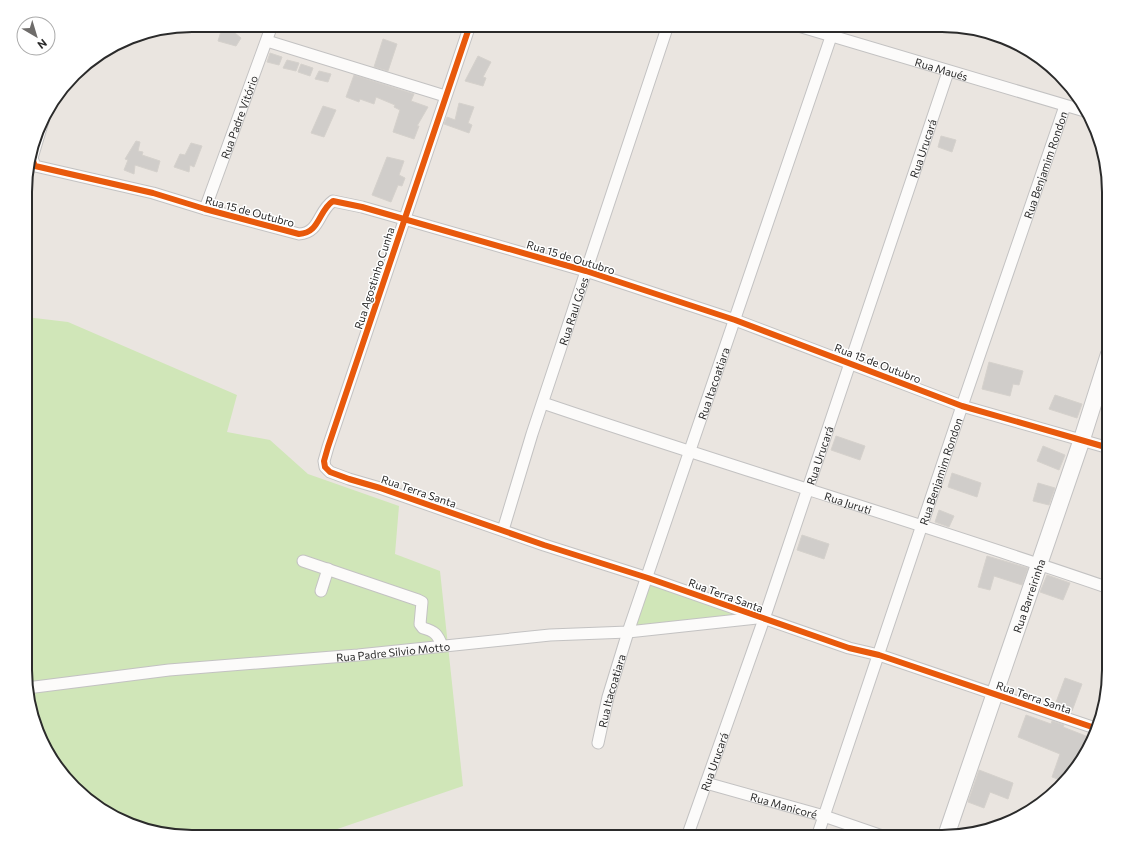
<svg xmlns="http://www.w3.org/2000/svg" width="1134" height="862" viewBox="0 0 1134 862" font-family="Commissioner,sans-serif">
<style>
.green{fill:#d0e6b8}
.building{fill:#d0cdca;stroke:#d5d1cc}
.lines{fill:none;stroke-linecap:round;stroke-linejoin:round}
.street-casing{stroke:#c3c2c2;stroke-width:13}
.secondary-casing{stroke:#c3c2c2;stroke-width:18}
.street{stroke:#fcfbfa;stroke-width:11}
.secondary{stroke:#fcfbfa;stroke-width:16}
.cycleway-casing{stroke:#fff;stroke-width:8}
.cycleway{stroke:#e8590c;stroke-width:6}
.labels{text-anchor:middle;dominant-baseline:central;stroke-width:3;stroke-linejoin:round;paint-order:stroke}
.street-label{font-size:11px;fill:#2b2b2b;stroke:#fff}
.rim{fill:none;stroke:#2b2b2b;stroke-width:2}
</style>
<rect width="100%" height="100%" fill="#eae5e0"/>
<path class="green" d="M26,317L68,322L237,395L227,432L270,440L308,474L399,506L395,554L440,571L463,786L314,837H181L128,824L82,796L42,744L25,682Z
M648,578L763,619L631,630Z"/>
<path class="building" d="M223,25L235,27V33L241,38L236,46L218,41Z
M383,39L397,44L388,71L374,67Z
M270,53L282,57L279,65L267,62Z
M478,56L491,62L483,77L486,78L483,86L465,81Z
M287,60L299,63L296,71L283,68Z
M301,64L313,68L310,76L298,72Z
M319,71L331,74L328,82L315,79Z
M354,75L414,94L411,101L428,107L417,126H419L414,139L393,132L400,110L394,107L395,105L376,97L374,104L360,99L359,102L346,97Z
M459,103L474,107L468,123L472,125L469,133L444,124L447,117L455,120Z
M323,106L336,110L324,137L311,133Z
M941,136L956,140L952,152L938,147Z
M136,141L140,142L138,151L143,152L142,155L160,161L157,172L135,165L134,174L124,170L128,160L125,159Z
M191,143L202,146L194,167L190,165L189,172L174,167L180,154L185,155Z
M387,157L404,161L399,175L405,178L402,186L398,185L391,202L372,195Z
M989,362L1023,371L1019,385L1013,384L1010,396L982,389Z
M1055,395L1082,404L1077,418L1049,409Z
M836,436L865,446L860,460L831,450Z
M1043,446L1065,455L1059,470L1037,461Z
M952,473L981,483L977,497L948,487Z
M1038,483L1055,488L1049,505L1033,501Z
M939,510L954,516L949,527L935,522Z
M802,535L829,544L824,559L797,550Z
M987,556L1028,568L1022,585L994,576L990,590L978,587Z
M1047,575L1070,583L1063,600L1040,592Z
M1065,678L1082,684L1072,711L1057,708L1055,705Z
M1026,715L1051,724L1052,721L1064,725L1063,727L1091,738L1085,752L1066,782L1052,777L1060,754L1018,737Z
M979,770L1013,783L1008,799L990,792L984,808L968,802Z"/>
<g class="lines">
<g class="street-casing">
<g id="street">
<path d="M470,25L328,447L324,461L325,467L330,472L349,479L380,488L544,545L648,578L849,648L879,655L1098,729"/>
<path id="s1" d="M795,25L1088,112"/>
<path d="M267,41L445,96"/>
<path d="M47,108L32,158L35,166L153,193L205,209L299,234C320,233 318,211 333,201L362,207L586,271L735,320L962,406L1109,448"/>
<path id="s2" d="M205,209L272,25"/>
<path id="s3" d="M543,403C731,467 921,523 1109,588"/>
<path id="s4" d="M503,530L532,434L668,25"/>
<path d="M303,561L418,600L422,602L420,624L423,628C435,631 438,635 442,646"/>
<path d="M321,591L328,569"/>
<path id="s5" d="M27,688L169,670L358,655L550,635L628,632L757,618"/>
<path id="s6" d="M598,743L608,697L628,632L835,25"/>
<path id="s7" d="M706,783L824,816L885,837"/>
<path id="s8" d="M687,837L764,619L948,72"/>
<path id="s9" d="M817,837L962,406L1065,106"/>
</g>
</g>
<g class="secondary-casing">
<g id="secondary">
<path id="s10" d="M946,836L1082,439L1109,354"/>
</g>
</g>
<use href="#street" class="street"/>
<use href="#secondary" class="secondary"/>
<g class="cycleway-casing">
<path id="cycleway" d="M470,25L328,447L324,461L325,467L330,472L349,479L380,488L544,545L648,578L849,648L879,655L1098,729
M47,108L32,158L35,166L153,193L205,209L299,234C320,233 318,211 333,201L362,207L586,271L735,320L962,406L1109,448"/>
</g>
<use href="#cycleway" class="cycleway"/>
</g>
<g class="labels">
<g class="street-label">
<text stroke="none"><textPath href="#s1" startOffset="153">Rua Maués</textPath></text>
<text stroke="none"><textPath href="#s2" startOffset="98">Rua Padre Vitório</textPath></text>
<text stroke="none"><textPath href="#s8" startOffset="728">Rua Urucará</textPath></text>
<text stroke="none"><textPath href="#s9" startOffset="710">Rua Benjamim Rondon</textPath></text>
<text transform="translate(250 211) rotate(15)">Rua 15 de Outubro</text>
<text transform="translate(571 257) rotate(17)">Rua 15 de Outubro</text>
<text transform="translate(374 278) rotate(-72)">Rua Agostinho Cunha</text>
<text stroke="none"><textPath href="#s4" startOffset="230">Rua Raul Góes</textPath></text>
<text transform="translate(878 363) rotate(21)">Rua 15 de Outubro</text>
<text stroke="none"><textPath href="#s6" startOffset="378">Rua Itacoatiara</textPath></text>
<text stroke="none"><textPath href="#s8" startOffset="404">Rua Urucará</textPath></text>
<text stroke="none"><textPath href="#s9" startOffset="386">Rua Benjamim Rondon</textPath></text>
<text transform="translate(419 491) rotate(19)">Rua Terra Santa</text>
<text stroke="none"><textPath href="#s3" startOffset="321">Rua Juruti</textPath></text>
<text transform="translate(726 595) rotate(20)">Rua Terra Santa</text>
<text stroke="none"><textPath href="#s10" startOffset="254">Rua Barreirinha</textPath></text>
<text stroke="none"><textPath href="#s5" startOffset="368">Rua Padre Silvio Motto</textPath></text>
<text stroke="none"><textPath href="#s6" startOffset="54">Rua Itacoatiara</textPath></text>
<text transform="translate(1034 697) rotate(19)">Rua Terra Santa</text>
<text stroke="none"><textPath href="#s8" startOffset="80">Rua Urucará</textPath></text>
<text stroke="none"><textPath href="#s7" startOffset="81">Rua Manicoré</textPath></text>
</g>
</g>
<path d="M0 0H1134V862H0ZM192 32H942A160 160 0 0 1 1102 192V670A160 160 0 0 1 942 830H192A160 160 0 0 1 32 670V192A160 160 0 0 1 192 32Z" fill="#fff" fill-rule="evenodd"/>
<path class="rim" d="M192 32H942A160 160 0 0 1 1102 192V670A160 160 0 0 1 942 830H192A160 160 0 0 1 32 670V192A160 160 0 0 1 192 32Z"/>
<g transform="translate(36 36) rotate(142)"><circle r="19" fill="#ffffff" stroke="#aaaaaa"/>
<path d="M0-3L7 15L0 10L-7 15Z" fill="#6e6c6a"/>
<text y="-6" font-size="11" font-weight="bold" text-anchor="middle" fill="#2b2b2b">N</text>
</g>
</svg>
